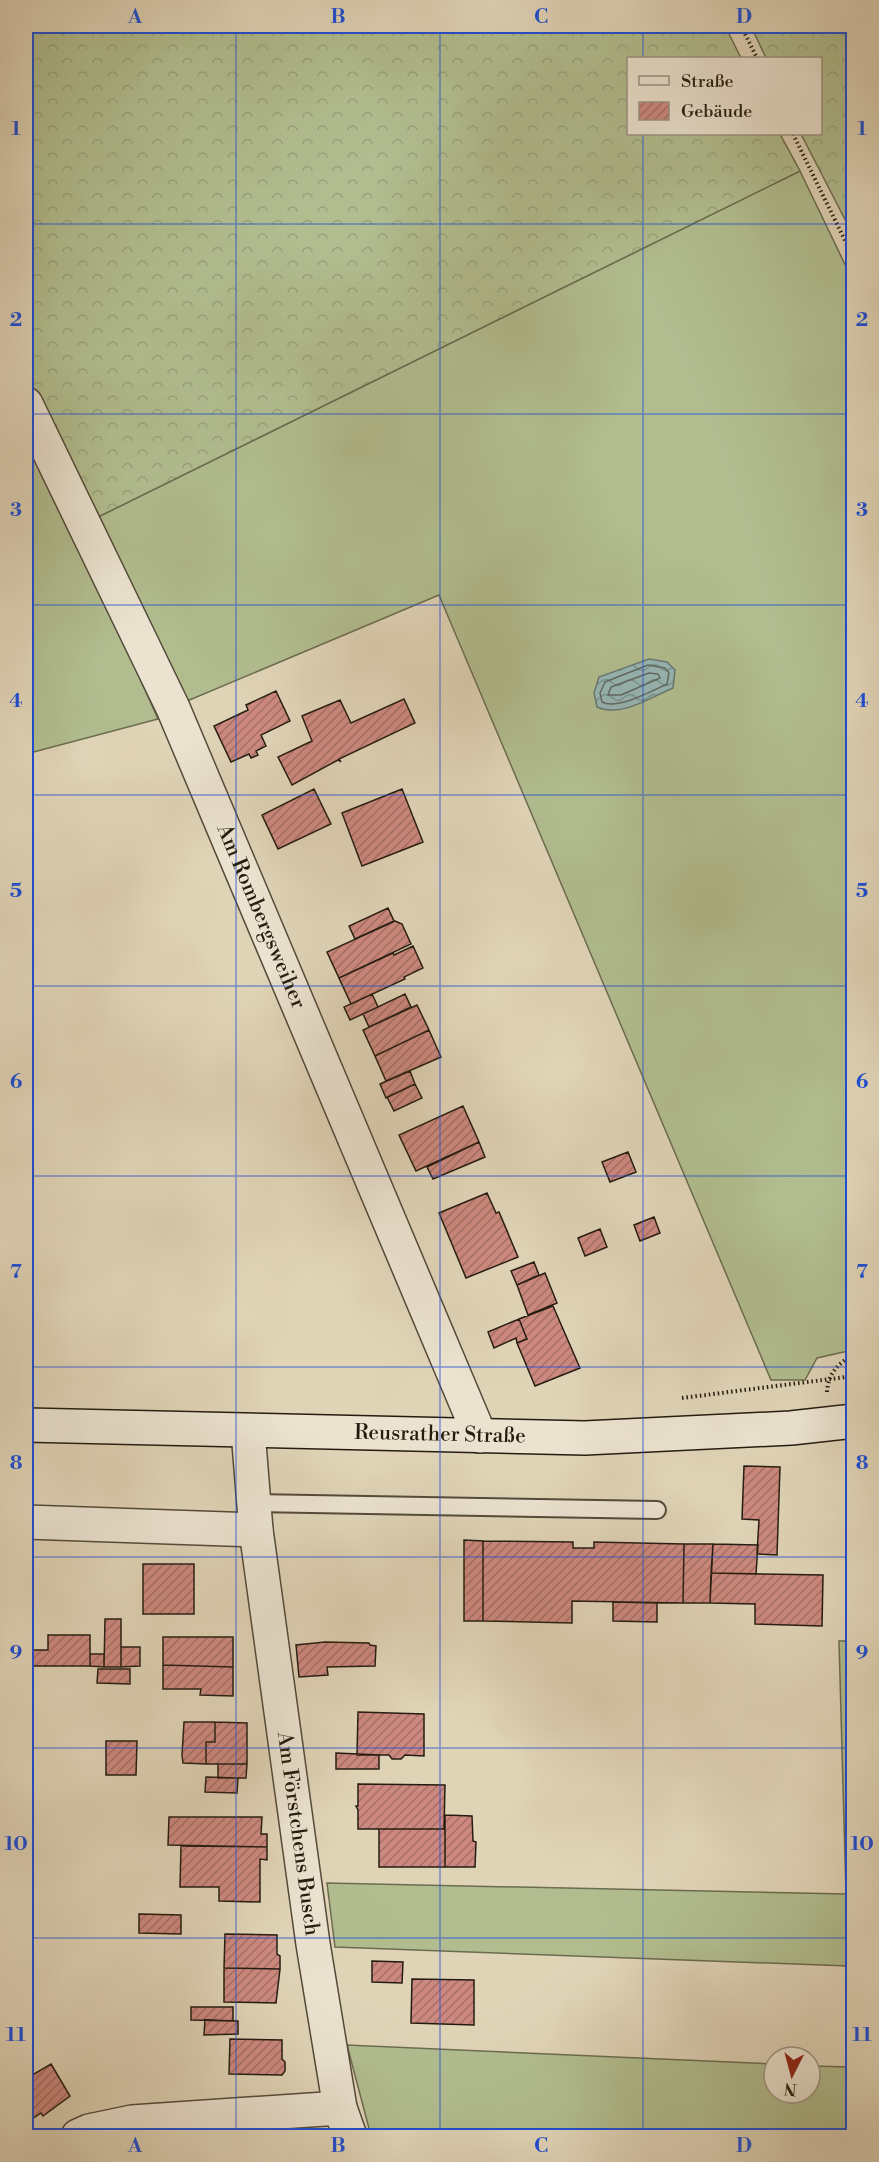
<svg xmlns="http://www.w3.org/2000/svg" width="879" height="2162" viewBox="0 0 879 2162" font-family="'Libre Bodoni',serif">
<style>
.grass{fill:#b1bd8f;stroke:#6b6c50;stroke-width:1.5}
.forest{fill:url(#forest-crowns);stroke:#6b6c50;stroke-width:1.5}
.water{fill:url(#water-waves);stroke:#697974;stroke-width:1.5}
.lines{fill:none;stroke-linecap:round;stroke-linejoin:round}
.shore{stroke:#5e6a63;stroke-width:1.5}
.building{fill:url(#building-hatch);stroke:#251c10;stroke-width:1.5}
.lane-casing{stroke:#544a3a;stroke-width:20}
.street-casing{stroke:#544a3a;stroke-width:36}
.secondary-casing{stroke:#251c10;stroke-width:36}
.path{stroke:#251c10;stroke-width:4;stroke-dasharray:1.5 3;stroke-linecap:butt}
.lane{stroke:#ebe3d0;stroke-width:16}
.street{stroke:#ebe3d0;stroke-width:33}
.secondary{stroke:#ebe3d0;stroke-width:33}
.grid{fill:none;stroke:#1d4ed8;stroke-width:1.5;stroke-opacity:0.55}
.labels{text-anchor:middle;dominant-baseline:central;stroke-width:6;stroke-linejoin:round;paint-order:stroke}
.street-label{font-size:21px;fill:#251c10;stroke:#ebe3d0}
.neatline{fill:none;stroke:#1d4ed8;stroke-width:2}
.grid-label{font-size:20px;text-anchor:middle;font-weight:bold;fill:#1d4ed8}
</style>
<defs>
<pattern id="forest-crowns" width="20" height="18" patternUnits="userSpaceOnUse" patternTransform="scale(1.5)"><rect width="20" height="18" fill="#b1bd8f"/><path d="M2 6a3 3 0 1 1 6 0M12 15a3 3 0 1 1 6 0" fill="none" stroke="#98a27a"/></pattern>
<pattern id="water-waves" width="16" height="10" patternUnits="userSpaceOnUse" patternTransform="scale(1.5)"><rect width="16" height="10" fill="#96b7b6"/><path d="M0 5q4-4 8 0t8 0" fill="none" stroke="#7a9493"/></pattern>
<pattern id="building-hatch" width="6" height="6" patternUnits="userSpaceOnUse" patternTransform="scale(1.5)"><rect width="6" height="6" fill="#cd897f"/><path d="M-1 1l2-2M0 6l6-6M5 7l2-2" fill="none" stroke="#a66f67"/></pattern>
</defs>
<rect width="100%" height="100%" fill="#e0d4b7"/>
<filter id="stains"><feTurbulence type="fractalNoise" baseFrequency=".00333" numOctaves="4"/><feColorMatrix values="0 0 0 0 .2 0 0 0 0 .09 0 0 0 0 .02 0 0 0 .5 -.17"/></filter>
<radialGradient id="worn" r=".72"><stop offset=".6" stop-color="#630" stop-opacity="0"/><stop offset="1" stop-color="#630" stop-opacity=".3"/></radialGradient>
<path class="grass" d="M800,171L853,281V1350L817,1358L805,1380H771L439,595L180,704L96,518Z
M26,434L72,526L158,719L26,754Z
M839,1641H854L853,2136H371L347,2045L774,2064V2093H810V2066L851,2067L848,1966L335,1947L327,1883L846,1894Z"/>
<path class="forest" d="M26,26H725L741,58H628V134H780L800,171L96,518L26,372Z
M751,26H853V235L801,134H820V58H766Z"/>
<path class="water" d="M649,659L667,662L675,670L673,688C651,697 621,718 597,707L594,693L599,677Z"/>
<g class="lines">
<path class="shore" d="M648,665L665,668L669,673L667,684C652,691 617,710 602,702L600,693L605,682Z
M649,673L658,674L660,678L621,695H608L611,687Z"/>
</g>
<path class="building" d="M276,691L290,721L261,735L266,746L256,751L258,755L251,758L249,754L231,762L214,726L248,710L246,705Z
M404,699L415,723L339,759L341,762L338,760L292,785L278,757L312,741L302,716L340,700L351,723Z
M314,789L331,824L278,849L262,815Z
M402,789L423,842L362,866L342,813Z
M388,908L394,921L355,939L349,926Z
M395,921L402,924L411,944L339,978L327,952Z
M413,946L423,968L404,977L405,979L351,1004L339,978L393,953L394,955Z
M372,994L378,1007L350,1020L344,1007Z
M405,994L411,1007L369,1027L363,1014Z
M417,1005L429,1030L375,1056L363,1030Z
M429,1030L441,1057L386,1081L375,1056Z
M410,1071L415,1084L386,1098L380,1084Z
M415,1084L422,1098L394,1111L387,1097Z
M463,1106L479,1142L416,1171L399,1135Z
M479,1142L485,1157L433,1179L427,1167Z
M628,1152L636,1172L610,1182L602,1162Z
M487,1193L496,1213L499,1212L518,1257L466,1278L439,1213Z
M654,1217L660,1233L640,1241L634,1225Z
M600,1229L607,1247L585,1256L578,1238Z
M534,1262L539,1275L517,1285L511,1271Z
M545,1273L557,1303L528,1315L517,1285Z
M553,1306L580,1368L535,1386L517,1343L527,1339L519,1319Z
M519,1319L527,1339L517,1343L516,1338L494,1348L488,1332Z
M744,1466L780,1467L777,1555L757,1554L759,1520L742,1519Z
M464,1540L483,1541V1621H464Z
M483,1541L573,1542V1548H594V1542L684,1544L683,1603L572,1601V1623L483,1621Z
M684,1544H713L710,1603H683Z
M713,1544L758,1545L756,1574L711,1573Z
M143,1564H194V1614H143Z
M711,1573L823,1575L822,1626L755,1624V1604L710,1603Z
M613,1602L657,1603V1622L613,1621Z
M105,1619H121V1667H104Z
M48,1635H90V1666H26V1650H48Z
M163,1637H233V1667L163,1665Z
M325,1642L369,1643L370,1645L376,1646L375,1666L327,1667L328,1675L299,1677L296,1645Z
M121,1647H140V1666L121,1667Z
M90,1654H104V1667L90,1666Z
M163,1665L233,1667V1696L200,1695L201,1689H163Z
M98,1669H130V1684L97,1683Z
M358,1712L424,1714V1756L405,1755L401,1759H392L389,1755H357Z
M184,1722H215V1742H206V1764L183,1763L182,1755Z
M215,1722L247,1723V1764H206V1742H215Z
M106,1741H137L136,1775H106Z
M336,1753L379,1755V1769H336Z
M218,1764H247L246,1778H218Z
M206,1777L238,1778L237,1793L205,1792Z
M358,1784L445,1785L444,1829H358V1810L356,1806H358Z
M445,1815L472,1816L473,1841L476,1842L475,1867H445Z
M169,1817H262L261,1834H267V1847L168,1845Z
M379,1829H445V1867H379Z
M181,1846L267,1847V1860L260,1859V1902L219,1901V1887H180Z
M139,1914L181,1915V1934L139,1933Z
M225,1934L277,1935V1954L280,1956V1969L224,1968Z
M372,1961L403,1962L402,1983L372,1982Z
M224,1968L280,1969L276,2003L224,2002Z
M412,1979L474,1980V2025L411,2023Z
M191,2007H233V2021L191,2020Z
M205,2020L238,2021V2034L204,2035Z
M230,2039L282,2040V2059L285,2062V2071L282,2075L229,2074Z
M51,2064L70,2096L43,2116L41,2113L26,2123V2077H29Z"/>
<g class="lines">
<g class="lane-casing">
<path id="lane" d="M254,1503L657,1510"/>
</g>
<g class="street-casing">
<g id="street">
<path id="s1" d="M26,404L173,708L480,1436"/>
<path id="s2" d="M248,1431L256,1530L313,1944L340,2108L350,2136"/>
<path d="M26,1522L256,1530"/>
<path d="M78,2136L89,2131L132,2122L340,2108"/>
</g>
</g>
<g class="secondary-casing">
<g id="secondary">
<path id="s3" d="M26,1425L585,1438L791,1428L854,1421"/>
</g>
</g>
<path class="path" d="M741,26L757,58
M793,134L854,259
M827,1392C828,1373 838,1364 854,1354
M682,1398L854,1376"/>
<use href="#lane" class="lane"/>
<use href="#street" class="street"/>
<use href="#secondary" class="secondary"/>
</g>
<path class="grid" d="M236,26V2136M440,26V2136M643,26V58M643,134V2136M26,224H854M26,414H854M26,605H854M26,795H854M26,986H854M26,1176H854M26,1367H854M26,1557H854M26,1748H854M26,1938H854"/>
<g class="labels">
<g class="street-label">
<text stroke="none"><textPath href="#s1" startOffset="564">Am Rombergsweiher</textPath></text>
<text stroke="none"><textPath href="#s3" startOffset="414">Reusrather Straße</textPath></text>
<text stroke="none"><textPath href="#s2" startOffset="406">Am Förstchens Busch</textPath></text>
</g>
</g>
<rect width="879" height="2162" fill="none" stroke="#e0d4b7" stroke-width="66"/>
<rect x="627" y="57" width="195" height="78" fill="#ebe3d0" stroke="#9c9383" stroke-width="1.5"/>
<rect x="639" y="76" width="30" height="9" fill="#ebe3d0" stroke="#9c9383" stroke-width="1.5"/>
<text x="681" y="87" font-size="18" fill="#251c10">Straße</text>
<rect x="639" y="102" width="30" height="18" fill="url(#building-hatch)" stroke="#9c9383" stroke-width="1.5"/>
<text x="681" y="117" font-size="18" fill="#251c10">Gebäude</text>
<g transform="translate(792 2075) rotate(186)"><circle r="28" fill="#ebe3d0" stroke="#9c9383" stroke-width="1.5"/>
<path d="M0-4.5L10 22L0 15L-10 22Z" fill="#8f2418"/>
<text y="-9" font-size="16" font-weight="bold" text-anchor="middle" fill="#251c10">N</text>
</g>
<rect x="33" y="33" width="813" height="2096" class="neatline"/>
<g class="grid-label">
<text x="135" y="23">A</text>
<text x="338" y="23">B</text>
<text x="541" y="23">C</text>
<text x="744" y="23">D</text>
<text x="16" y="135">1</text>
<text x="862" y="135">1</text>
<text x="16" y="326">2</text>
<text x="862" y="326">2</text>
<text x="16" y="516">3</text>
<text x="862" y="516">3</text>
<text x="16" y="707">4</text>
<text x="862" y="707">4</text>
<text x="16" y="897">5</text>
<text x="862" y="897">5</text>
<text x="16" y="1088">6</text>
<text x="862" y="1088">6</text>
<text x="16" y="1278">7</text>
<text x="862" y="1278">7</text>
<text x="16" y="1469">8</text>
<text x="862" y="1469">8</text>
<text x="16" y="1659">9</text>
<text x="862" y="1659">9</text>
<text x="16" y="1850">10</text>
<text x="862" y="1850">10</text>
<text x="16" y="2041">11</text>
<text x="862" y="2041">11</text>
<text x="135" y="2152">A</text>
<text x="338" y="2152">B</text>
<text x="541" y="2152">C</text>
<text x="744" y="2152">D</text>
</g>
<rect width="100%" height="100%" filter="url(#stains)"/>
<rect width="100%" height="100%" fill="url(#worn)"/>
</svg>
